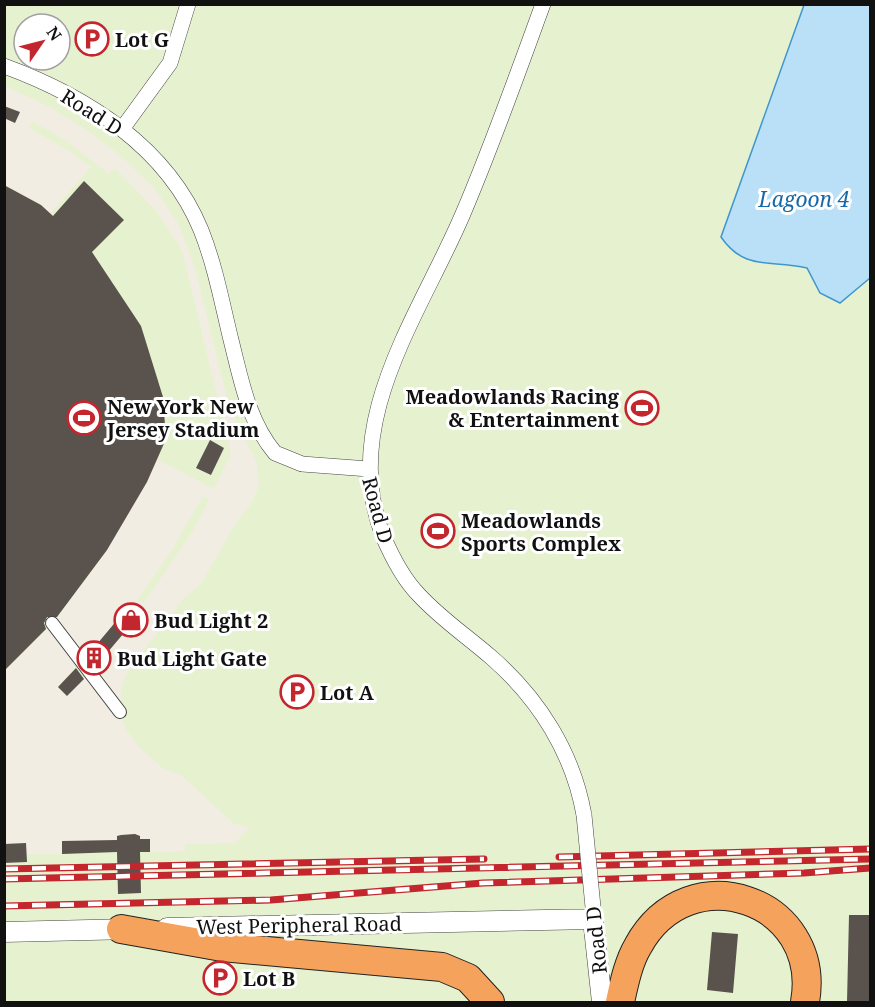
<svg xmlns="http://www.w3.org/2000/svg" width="875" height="1007" viewBox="0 0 875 1007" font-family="'Noto Serif',serif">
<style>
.pitch{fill:#e6f2cf;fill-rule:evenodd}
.plaza{fill:#f1ede2;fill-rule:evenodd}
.water{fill:#b9e0f7;stroke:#3f96cf;stroke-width:1.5}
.building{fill:#5a524d}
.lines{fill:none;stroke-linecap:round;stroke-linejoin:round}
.pedestrian-casing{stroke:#444;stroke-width:14}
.minor-casing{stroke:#444;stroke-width:16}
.tertiary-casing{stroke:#444;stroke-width:21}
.motorway-casing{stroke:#222;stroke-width:30}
.pedestrian{stroke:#fff;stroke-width:12}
.minor{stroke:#fff;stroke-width:15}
.tertiary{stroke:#fff;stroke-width:20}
.motorway{stroke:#f5a25d;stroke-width:28}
.rail-casing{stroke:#c4262e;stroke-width:7}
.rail{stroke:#fff;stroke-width:4.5;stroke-dasharray:14;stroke-linecap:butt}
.minor-bridge-casing{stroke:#444;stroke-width:16;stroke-linecap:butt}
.minor-bridge{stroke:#fff;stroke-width:15}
.labels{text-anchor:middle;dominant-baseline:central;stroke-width:6;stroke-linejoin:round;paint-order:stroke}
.poi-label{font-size:20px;font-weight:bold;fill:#111;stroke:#fff;text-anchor:start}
.street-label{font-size:20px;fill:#111;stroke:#fff}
.water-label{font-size:21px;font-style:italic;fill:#1768a6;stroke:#fff}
</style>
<rect width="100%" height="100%" fill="#fffdf5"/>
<path class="pitch" d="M5,5H870V1002H5ZM24,24H60V60H24Z"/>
<path class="plaza" d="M5,86L51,108L87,130L123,158L155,189L179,225L195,268L229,406L257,463L259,486L252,502L232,529L201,584L182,600L127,673L121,690L120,712L126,730L138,746L162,768L181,775L234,824L250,827L235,843L185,844V851L150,852V839H140L135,834L122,835L117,836V840L62,854H26L5,844V671L49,627L88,577L126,518L157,459L214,489L231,454L182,250L157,212L115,168L109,174L66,141L32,121L29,128L66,149L91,167L51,213L41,205L5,185L4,119L7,120L12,109L5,106ZM203,496L209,500L194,529L144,603L138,599L170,553ZM119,619L128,627L99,662L66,695L58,686Z"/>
<path class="water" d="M804,5H870V278L840,303L820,293L807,268C771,259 745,272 721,237Z"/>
<path class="building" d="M4,106L20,112L15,123L4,118Z
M84,181L124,220L92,252L141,326L163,397L166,439L147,482L107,550L57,617H47L44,623L46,629L4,671V185L41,205L53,216Z
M210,440L224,448L211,475L196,468Z
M118,619L129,627L96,666L87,656Z
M76,668L84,679L67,696L58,687Z
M135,834L140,836V839H150V852H140L141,893L118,894L117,852L62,854V841L117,840V836L121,835Z
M26,843L27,862L4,863V844Z
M849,915H870V1002H847Z
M712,932L738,934L733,993L707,990Z"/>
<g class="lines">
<g class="pedestrian-casing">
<path id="pedestrian" d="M52,623L120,712"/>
</g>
<g class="minor-casing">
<path id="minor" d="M543,4C517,75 492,146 462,216C419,316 339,423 383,536C392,557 403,579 419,595C441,619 468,637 492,658C539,699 573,753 584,815
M4,66C86,96 167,147 201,230C215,265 222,303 231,340C241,379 248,421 275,453L302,464L369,469
M122,129L170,63L188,4"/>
</g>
<g class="tertiary-casing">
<path id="tertiary" d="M593,919L602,1002
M167,928L593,919
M4,932L132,929"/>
</g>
<g class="motorway-casing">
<path id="motorway" d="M121,929L222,947L442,967L468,978L490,1002
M620,1002C624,984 628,963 638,946C689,853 823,900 805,1002"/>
</g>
<use href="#pedestrian" class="pedestrian"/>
<use href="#minor" class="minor"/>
<use href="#tertiary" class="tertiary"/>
<use href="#motorway" class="motorway"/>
<g class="rail-casing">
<path id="rail" d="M559,857L870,849
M4,869L484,859
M4,879L870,859
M4,906L271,900L483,883L804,873L870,868"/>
</g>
<use href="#rail" class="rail"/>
<g class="minor-bridge-casing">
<path id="minor-bridge" d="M584,815L593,907"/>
</g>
<use href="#minor-bridge" class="minor-bridge"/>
</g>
<defs>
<g id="parking-ring" transform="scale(1.725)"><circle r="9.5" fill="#fff" stroke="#c4262e" stroke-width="1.5"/><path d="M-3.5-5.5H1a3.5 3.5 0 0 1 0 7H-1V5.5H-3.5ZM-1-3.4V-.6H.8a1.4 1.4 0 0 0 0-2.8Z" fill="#c4262e"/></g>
<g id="stadium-ring" transform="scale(1.725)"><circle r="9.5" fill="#fff" stroke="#c4262e" stroke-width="1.5"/><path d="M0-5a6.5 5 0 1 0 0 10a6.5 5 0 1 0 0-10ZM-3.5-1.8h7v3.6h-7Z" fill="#c4262e"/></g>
<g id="shop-ring" transform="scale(1.725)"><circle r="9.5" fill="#fff" stroke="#c4262e" stroke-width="1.5"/><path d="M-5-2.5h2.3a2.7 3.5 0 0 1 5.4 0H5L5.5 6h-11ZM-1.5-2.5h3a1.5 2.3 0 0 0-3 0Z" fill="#c4262e"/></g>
<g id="building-ring" transform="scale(1.725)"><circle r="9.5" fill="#fff" stroke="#c4262e" stroke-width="1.5"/><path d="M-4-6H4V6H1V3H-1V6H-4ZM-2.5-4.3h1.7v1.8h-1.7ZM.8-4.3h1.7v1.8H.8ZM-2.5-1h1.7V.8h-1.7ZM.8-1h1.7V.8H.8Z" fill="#c4262e"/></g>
</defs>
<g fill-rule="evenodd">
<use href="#parking-ring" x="92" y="39"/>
<use href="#stadium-ring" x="642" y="408"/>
<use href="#stadium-ring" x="84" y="418"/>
<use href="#stadium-ring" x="438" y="531"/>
<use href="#shop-ring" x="131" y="620"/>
<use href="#building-ring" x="94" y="658"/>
<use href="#parking-ring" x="297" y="692"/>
<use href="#parking-ring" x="220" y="978"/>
</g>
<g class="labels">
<g class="poi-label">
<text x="115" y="39">Lot G</text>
<text x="619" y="396" text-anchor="end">Meadowlands Racing<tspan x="619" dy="23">&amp; Entertainment</tspan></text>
<text x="107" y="406">New York New<tspan x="107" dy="23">Jersey Stadium</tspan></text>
<text x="461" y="520">Meadowlands<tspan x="461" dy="23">Sports Complex</tspan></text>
<text x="154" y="620">Bud Light 2</text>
<text x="117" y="658">Bud Light Gate</text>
<text x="320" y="692">Lot A</text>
<text x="243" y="978">Lot B</text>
</g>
<g class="street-label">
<text transform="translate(92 112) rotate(32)">Road D</text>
<text transform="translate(378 510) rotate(75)">Road D</text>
<text transform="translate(299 925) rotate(-1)">West Peripheral Road</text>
<text transform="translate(596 940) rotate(-96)">Road D</text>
</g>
<g class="water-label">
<text x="804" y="199">Lagoon 4</text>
</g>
</g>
<rect width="875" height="1007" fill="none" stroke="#111111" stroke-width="12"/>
<g transform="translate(42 42) rotate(55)"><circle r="28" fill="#ffffff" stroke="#a0a0a0" stroke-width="1.5"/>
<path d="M0-4.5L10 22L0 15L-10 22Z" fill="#c4262e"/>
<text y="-9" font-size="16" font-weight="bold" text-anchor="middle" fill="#111111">N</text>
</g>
</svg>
